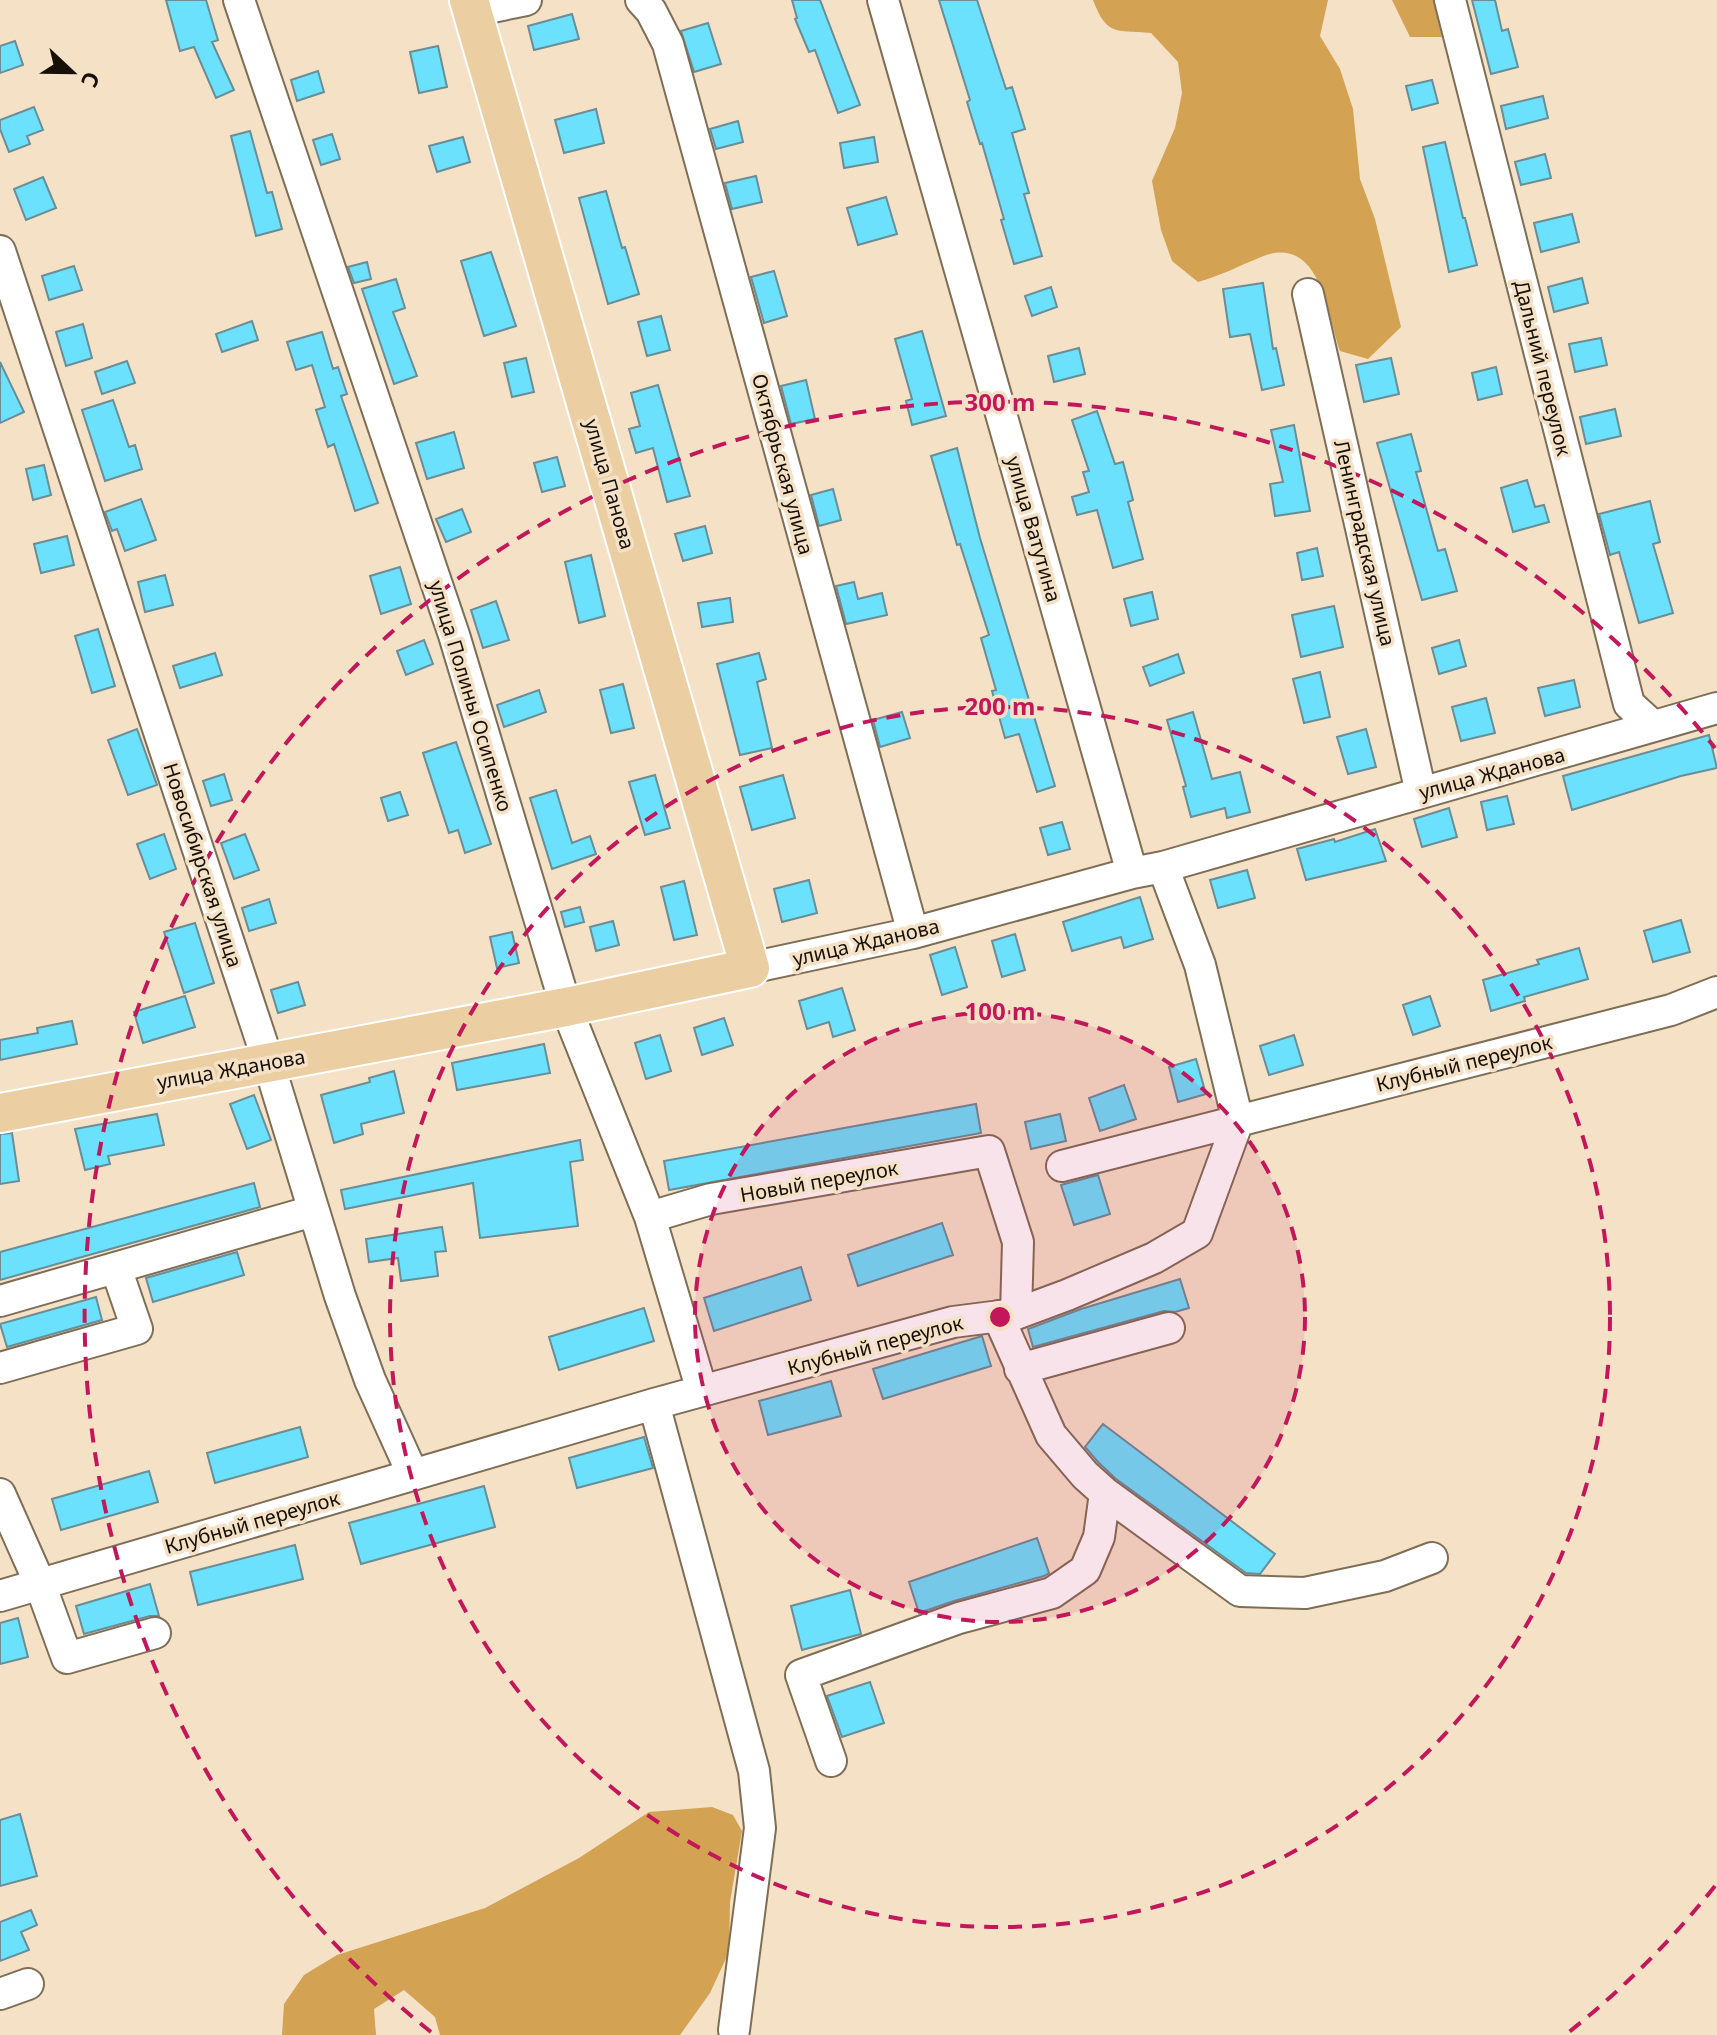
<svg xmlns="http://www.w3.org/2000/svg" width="1717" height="2035" viewBox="0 0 1717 2035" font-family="'Noto Sans',sans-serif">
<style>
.forest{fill:#d3a253}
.building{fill:#6be1fd;stroke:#6a8d96;stroke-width:2}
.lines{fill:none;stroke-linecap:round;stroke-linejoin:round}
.minor-casing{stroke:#7f6e56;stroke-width:34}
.major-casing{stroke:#fff;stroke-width:42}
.minor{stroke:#fff;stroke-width:30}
.major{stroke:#ebcfa2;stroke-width:38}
.ring{fill:none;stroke:#c2185b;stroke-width:4;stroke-dasharray:14 10}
.labels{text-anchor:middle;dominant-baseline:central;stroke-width:7;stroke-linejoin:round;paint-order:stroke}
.street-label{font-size:20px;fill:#161007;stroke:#f4e1c6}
.centre{fill:#c2185b;stroke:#f4e1c6;stroke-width:4}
.ring-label{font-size:24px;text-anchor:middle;font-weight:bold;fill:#c2185b;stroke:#f4e1c6;stroke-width:7;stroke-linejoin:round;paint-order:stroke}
</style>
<rect width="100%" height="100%" fill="#f4e1c6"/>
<path class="forest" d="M1093,0H1328L1320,36L1340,69L1353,109L1360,179L1375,219L1401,327L1368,359L1340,351C1327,313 1320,233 1261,257C1239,266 1220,276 1198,282L1172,261L1161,230L1152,181L1175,128L1182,93L1178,62L1151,33C1115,30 1107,36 1093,0Z
M1392,0H1436L1442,37H1410Z
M712,1807L733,1815L742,1831L730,1902L729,1952L710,1993L680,2035H440L435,2017L404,1990L374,2009L376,2035H282L284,2004L304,1975L337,1955L485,1908L579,1858L649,1812Z"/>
<path class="building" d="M166,0H206L218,40L212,42L234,90L216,98L194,47L180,51Z
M792,0H820L860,105L838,113L815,50L809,52L795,19L797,18Z
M939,0H977L1006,89L1012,87L1025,129L1012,133L1029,193L1024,194L1042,256L1014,264L1001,220L1004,219L982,143L980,144L967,102L970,100Z
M1472,0H1495L1502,31L1508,29L1518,67L1491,74Z
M572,14L579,39L534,50L528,26Z
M708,23L721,64L694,72L681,31Z
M15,41L23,65L0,73V46Z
M438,46L447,87L419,93L410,52Z
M318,71L324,92L297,101L291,80Z
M1432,80L1438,103L1412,110L1406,86Z
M1543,96L1548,118L1506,129L1501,106Z
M34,107L43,130L27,136L30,144L9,152L0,129V120Z
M596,109L604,143L564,153L555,120Z
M738,121L743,142L716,149L710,129Z
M250,131L267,193L272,192L282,229L256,236L231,136Z
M332,134L340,159L321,165L313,140Z
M463,137L470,162L437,172L429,146Z
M874,137L878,162L844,168L840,143Z
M1445,142L1463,218H1465L1477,265L1449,272L1423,147Z
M1545,154L1551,178L1521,185L1515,162Z
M756,176L762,202L732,209L725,183Z
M43,177L56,208L26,220L14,189Z
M606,191L622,248L625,247L639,294L608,304L579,198Z
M886,197L897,234L858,245L847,208Z
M1572,214L1579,242L1541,252L1534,223Z
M491,252L516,326L484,336L461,261Z
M367,262L371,279L354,283L348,267Z
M74,266L82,290L49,300L42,276Z
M774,271L787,316L764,323L751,277Z
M1582,278L1588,303L1554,312L1548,287Z
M396,279L405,308L393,312L417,376L394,384L362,289Z
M1263,283L1273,349L1276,348L1284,385L1262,390L1250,334L1230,337L1223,289Z
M1051,287L1057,307L1032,316L1025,296Z
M661,316L670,350L647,356L638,322Z
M252,321L258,340L222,352L216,334Z
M83,324L92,358L66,366L56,332Z
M922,331L946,416L912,425L906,401L912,399L895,339Z
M322,332L333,369L338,367L347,394L341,396L378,503L355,511L334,444L328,447L316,410L325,407L312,365L296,370L287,342Z
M1601,338L1607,365L1575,372L1569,344Z
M1079,348L1085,374L1054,382L1048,356Z
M526,358L534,392L512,397L504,363Z
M1391,358L1399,394L1364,402L1356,365Z
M127,361L135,383L102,394L95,372Z
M0,362L24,412L0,423Z
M1496,367L1502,394L1478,400L1472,373Z
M806,380L815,419L791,424L781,386Z
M658,385L690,496L667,502L653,448L636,453L629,429L640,426L631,393Z
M113,400L129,447L135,445L142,469L105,481L82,410Z
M1615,409L1621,436L1586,444L1580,417Z
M1097,411L1115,464L1123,462L1133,500L1128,502L1143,559L1113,568L1097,510L1077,515L1072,497L1089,492L1083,472L1089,471L1072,420Z
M1294,425L1310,511L1275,516L1270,484L1283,482L1271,430Z
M454,432L464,468L427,479L416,443Z
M1411,434L1421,471L1416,472L1438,551L1445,549L1457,591L1422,600L1377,443Z
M957,448L980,538L1055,786L1037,792L1019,734L1005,738L992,691L996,690L981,638L989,635L960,544L957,545L931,456Z
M557,457L565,486L542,492L534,463Z
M44,465L51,495L33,500L26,469Z
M1527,480L1535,507L1544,505L1549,522L1513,532L1501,488Z
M833,489L841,520L819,526L811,495Z
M141,499L156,540L125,551L117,529L112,531L105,512Z
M1650,501L1660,542L1653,544L1673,613L1639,623L1619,552L1610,555L1599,514Z
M462,509L471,532L446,542L436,519Z
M705,526L712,553L683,561L675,534Z
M67,536L74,565L41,573L34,544Z
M1317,548L1323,576L1302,580L1297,553Z
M591,555L605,616L579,623L565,562Z
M400,567L411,604L381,614L370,576Z
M165,575L173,605L145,612L138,582Z
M854,582L858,599L882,593L887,615L846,624L836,586Z
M1152,592L1158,619L1131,626L1124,599Z
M730,598L733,622L702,627L698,603Z
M496,601L509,640L483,648L471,610Z
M1334,606L1343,647L1301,657L1292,615Z
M98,629L115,686L92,693L75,636Z
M424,640L433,664L406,675L397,651Z
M1459,640L1466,666L1439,674L1432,648Z
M215,653L222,675L180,688L173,666Z
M759,653L766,679L757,682L772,748L740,755L717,664Z
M1178,654L1184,673L1150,686L1143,667Z
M1320,672L1330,717L1304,723L1293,679Z
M1574,680L1580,707L1545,716L1538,688Z
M623,684L634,728L611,733L600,690Z
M539,690L546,712L504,727L497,705Z
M1486,698L1495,733L1461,741L1452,707Z
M902,712L910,738L880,747L873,720Z
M1193,712L1212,779L1240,772L1250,812L1227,818L1225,808L1191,817L1183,787L1186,786L1167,720Z
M137,729L157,785L128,795L108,740Z
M1366,729L1376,767L1348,774L1337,737Z
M1709,735L1717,768L1681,776L1572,810L1563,776Z
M456,742L491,844L465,853L458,830L449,833L423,753Z
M224,774L232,800L211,806L203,781Z
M655,775L670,828L645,835L629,782Z
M783,775L795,818L752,830L740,787Z
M556,790L572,843L590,836L596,854L552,869L530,798Z
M400,792L408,815L388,821L381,798Z
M1507,796L1514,824L1487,830L1481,802Z
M1449,808L1457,837L1422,847L1414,819Z
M1062,822L1070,849L1048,855L1040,828Z
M1375,829L1386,861L1306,880L1297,849L1334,839L1335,842Z
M164,834L176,869L150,879L137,844Z
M245,834L259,870L234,879L221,843Z
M1247,870L1255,898L1218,908L1210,880Z
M809,880L817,913L782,922L774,889Z
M684,881L697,935L674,940L661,887Z
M1140,897L1153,939L1124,948L1121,937L1072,951L1063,922Z
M269,899L276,923L249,931L242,908Z
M580,907L584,922L565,927L561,912Z
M1681,920L1690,952L1653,962L1644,931Z
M613,921L619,945L596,951L590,927Z
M195,923L214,983L184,993L164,932Z
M512,932L519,963L497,968L490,937Z
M1015,934L1025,970L1002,977L992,941Z
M955,947L967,987L942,995L930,955Z
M1579,948L1588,979L1524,997L1525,1001L1491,1011L1483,980L1539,964L1537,960Z
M298,982L305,1005L278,1013L271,990Z
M842,988L855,1030L833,1037L829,1022L807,1029L799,1001Z
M185,996L195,1027L143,1043L134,1012Z
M1430,996L1440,1026L1413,1035L1403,1005Z
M724,1018L733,1045L702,1055L694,1028Z
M72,1021L77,1044L0,1060V1040L38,1033L37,1028Z
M660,1035L671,1071L646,1079L635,1043Z
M1294,1035L1303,1065L1269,1075L1260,1046Z
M544,1044L550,1073L457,1090L452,1063Z
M1196,1059L1206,1094L1178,1102L1169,1067Z
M394,1071L404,1113L361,1124L363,1134L334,1143L321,1095L370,1082L369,1078Z
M1124,1085L1136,1119L1100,1131L1089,1098Z
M254,1095L271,1140L247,1149L230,1104Z
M976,1104L981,1133L669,1190L664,1161Z
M157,1114L164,1145L108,1156L110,1164L85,1170L75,1129Z
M1060,1114L1066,1141L1031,1149L1025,1122Z
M12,1133L19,1181L0,1184V1134Z
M580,1140L583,1160L570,1162L578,1226L480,1238L473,1183L345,1209L341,1190Z
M1098,1175L1110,1214L1074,1225L1061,1185Z
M254,1183L260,1207L0,1280V1252Z
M942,1223L953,1255L858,1286L848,1255Z
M442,1227L446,1251L435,1252L438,1276L401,1281L398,1258L369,1262L366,1239Z
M237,1252L244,1275L153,1302L146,1278Z
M801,1267L811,1300L714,1331L704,1298Z
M1180,1279L1189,1308L1175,1312L1164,1311L1033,1347L1028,1329L1081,1309Z
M96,1297L102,1320L7,1347L0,1324Z
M644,1308L654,1341L559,1370L549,1337Z
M982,1336L991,1366L883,1399L873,1369Z
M831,1381L841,1416L768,1435L759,1401Z
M1103,1424L1275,1554L1260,1574L1246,1573L1116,1479L1098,1462L1085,1447Z
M300,1427L308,1457L215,1483L207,1453Z
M644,1437L653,1468L577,1488L569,1458Z
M149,1471L158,1502L61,1530L52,1499Z
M484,1486L495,1527L361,1564L349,1523Z
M1037,1538L1049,1573L1044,1576L954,1601L919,1613L909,1582Z
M295,1545L303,1579L198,1605L190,1572Z
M150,1584L159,1616H150L84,1634L76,1606Z
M850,1590L861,1634L802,1650L791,1606Z
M18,1618L28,1657L0,1664V1623Z
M870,1682L884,1723L842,1737L827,1696Z
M20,1814L37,1876L0,1886V1820Z
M31,1910L37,1925L21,1932L29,1950L0,1961V1922Z"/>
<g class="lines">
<g class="minor-casing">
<path id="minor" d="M239,0L454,635L566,1007L650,1217L702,1391
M641,0L651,11L668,44L913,933
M883,0L1132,873
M1450,0L1629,704L1653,726
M473,11L526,0
M0,251L268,1061L340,1296L370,1380L413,1475
M1308,294L1421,793
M1163,867L1200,965L1238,1121
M750,968L913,933L1132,873L1163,867L1717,708
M1062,1166L1671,1010L1717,992
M650,1217L711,1199L989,1151L1018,1242L1016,1314
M0,1301L313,1211
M998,1316L1051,1435L1085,1475L1105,1493L1240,1591L1305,1593L1385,1576L1432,1558
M0,1368L137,1329L116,1268
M1020,1369L1169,1328
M654,1404L754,1771L760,1828L734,2030
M0,1494L40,1584L67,1658L155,1633
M0,1596L654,1404L953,1322L1016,1314L1067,1295L1154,1258L1197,1233L1238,1121
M831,1761L801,1675L959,1618L1052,1593L1085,1570L1099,1537L1105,1493
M0,1994L28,1984"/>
</g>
<g class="major-casing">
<path id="major" d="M0,1113L566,1007L750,968L469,0"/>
</g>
<use href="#minor" class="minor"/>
<use href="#major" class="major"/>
</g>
<circle cx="1000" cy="1317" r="305" fill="#c2185b" fill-opacity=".12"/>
<g class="ring">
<circle cx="1000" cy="1317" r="305"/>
<circle cx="1000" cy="1317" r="610"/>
<path d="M1715 1886A914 914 0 0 1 1569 2032M431 2032A914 914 0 1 1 1715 748"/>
</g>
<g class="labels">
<g class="street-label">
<text transform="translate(1543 368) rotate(76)">Дальний переулок</text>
<text transform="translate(783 464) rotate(75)">Октябрьская улица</text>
<text transform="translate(610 484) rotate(74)">улица Панова</text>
<text transform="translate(1034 529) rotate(74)">улица Ватутина</text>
<text transform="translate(1365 543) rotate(77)">Ленинградская улица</text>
<text transform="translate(471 696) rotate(73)">улица Полины Осипенко</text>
<text transform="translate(1492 773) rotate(-15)">улица Жданова</text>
<text transform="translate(203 865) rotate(72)">Новосибирская улица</text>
<text transform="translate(866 942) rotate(-13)">улица Жданова</text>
<text transform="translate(1464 1063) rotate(-14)">Клубный переулок</text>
<text transform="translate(231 1069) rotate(-10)">улица Жданова</text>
<text transform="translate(819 1181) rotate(-10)">Новый переулок</text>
<text transform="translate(875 1345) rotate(-15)">Клубный переулок</text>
<text transform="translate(252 1522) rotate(-16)">Клубный переулок</text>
</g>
</g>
<circle cx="1000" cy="1317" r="12" class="centre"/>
<g class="ring-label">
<text x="1000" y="411">300 m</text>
<text x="1000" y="715">200 m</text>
<text x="1000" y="1020">100 m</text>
</g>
<g transform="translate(72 72) rotate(112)" stroke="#f4e1c6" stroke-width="6" paint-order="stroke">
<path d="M0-6L14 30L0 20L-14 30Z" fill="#161007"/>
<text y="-12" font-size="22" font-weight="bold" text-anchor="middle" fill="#161007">С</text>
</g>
</svg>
